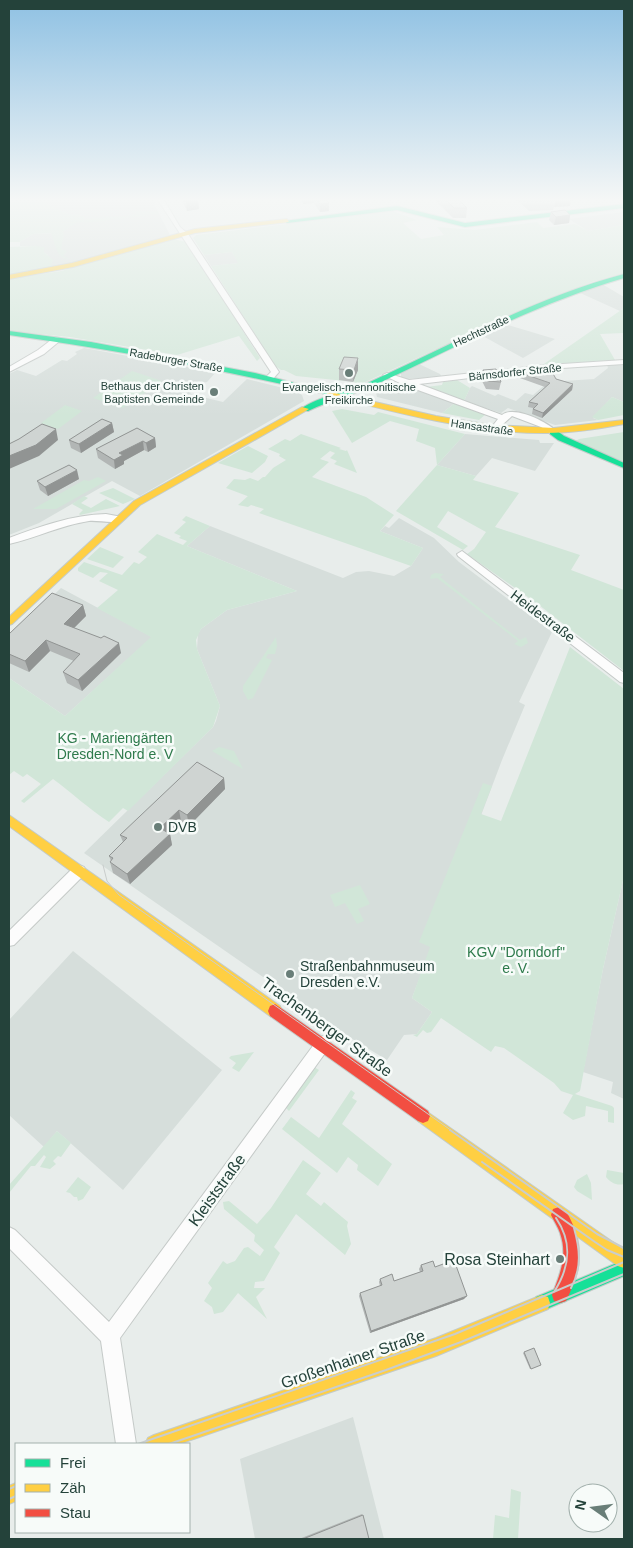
<svg xmlns="http://www.w3.org/2000/svg" width="633" height="1548" viewBox="0 0 633 1548" font-family="Helvetica,sans-serif">
<style>
.built{fill:#d6dedb}
.green{fill:#d1e6d8}
.lines{fill:none;stroke-linecap:round;stroke-linejoin:round}
.street-casing{stroke:#c5cac8;stroke-width:2}
.fast-casing{stroke:#c3cbc8;stroke-width:2}
.slow-casing{stroke:#c3cbc8;stroke-width:2}
.jam-casing{stroke:#c3cbc8;stroke-width:2}
.street{fill:#fcfcfc;fill-rule:evenodd}
.fast{fill:#16e098;fill-rule:evenodd}
.slow{fill:#ffcf43;fill-rule:evenodd}
.jam{fill:#f24e42;fill-rule:evenodd}
.tram-far1{stroke:#c9cdcc;stroke-width:1}
.tram{stroke:#c9cdcc;stroke-width:2}
.wall{fill:#b2b6b5}
.shaded-wall{fill:#919493}
.building{fill:#cfd4d2;stroke:#919493}
.poi-dot{fill:#697e78;stroke:#f7fbf9;stroke-width:2}
.labels{text-anchor:middle;dominant-baseline:central;stroke-width:5;stroke-linejoin:round;paint-order:stroke}
.far-street-label{font-size:11px;fill:#24423a;stroke:#f7fbf9}
.far-poi-label{font-size:11px;fill:#24423a;stroke:#f7fbf9;text-anchor:end}
.street-label{font-size:14px;fill:#24423a;stroke:#f7fbf9}
.park-label{font-size:14px;fill:#2d7a4b;stroke:#f7fbf9}
.poi-label{font-size:14px;fill:#24423a;stroke:#f7fbf9;text-anchor:start}
.near-street-label{font-size:16px;fill:#24423a;stroke:#f7fbf9}
.near-poi-label{font-size:16px;fill:#24423a;stroke:#f7fbf9;text-anchor:end}
</style>
<rect width="100%" height="100%" fill="#e8edeb"/>
<path class="built" d="M39,200H152L170,235L60,266H51L48,255L35,246H20V242L33,234L61,233L83,216L68,214Z
M624,212V225L588,231L569,219Z
M232,252L239,263L211,266L204,255Z
M602,284L624,297V308L620,311L578,292Z
M505,324L555,339L523,358L481,335Z
M84,348L216,372L207,382L195,384L191,388L195,389L190,394L223,402L247,379L295,391L302,395L304,401L140,496L112,481L39,523L9,535V374L17,370L36,376L62,360L67,361L77,354L75,352Z
M419,364L440,374L442,377L406,379L401,377V373Z
M624,364V402L612,397L593,418L598,420L555,425L508,408L501,413L464,401L470,388L472,386L495,396L498,394L516,401L525,393L533,395L548,382L594,379L608,368L607,365Z
M408,387L455,403L442,413L377,397L375,389Z
M465,434L539,440L540,443H554L535,471L492,458L476,476L437,465Z
M399,518L434,538L459,562L552,632L519,702L525,705L502,760L412,998L432,1012L417,1034L404,1035L387,1060L354,1040L84,853L213,727L216,721L220,706L197,649L198,634L201,629L227,610L297,591L187,546L210,526L343,578L356,572L369,571L394,576L411,566L423,548L380,531L385,526L389,528Z
M61,588L152,637L65,716L9,678V637Z
M624,876V1099L611,1093L613,1082L583,1072L603,969Z
M73,951L222,1070L123,1190L57,1131L44,1147L9,1115V1020Z
M353,1417L384,1539H255L240,1459Z"/>
<path class="green" d="M9,200H39L68,214L84,216V222L76,223L62,232L64,233L61,249L67,251L63,256L70,259C54,258 57,245 51,233L33,234L20,242H9Z
M157,211L159,214L85,223V219L136,215V212Z
M392,211L417,220L403,223L421,239L444,235L437,227L475,230L537,222L543,228L575,224L588,231L624,225V273L592,282L501,319L359,385L356,384L355,382L296,376L284,370H281L275,366L211,266L238,263L232,252L204,255L193,238L196,235Z
M172,239L187,242L260,358L257,361L239,336L177,355L70,337L9,331V279L61,271Z
M35,246L44,247V252L53,260L51,265L60,266L9,275V247Z
M624,308V333L600,334L615,360L541,366Z
M132,371L162,381L123,408L93,398Z
M457,380L470,388L464,401L426,387L442,385L443,382Z
M612,397L624,402V415L598,420L592,417Z
M455,403L486,414L479,420L442,413Z
M65,405L82,411L58,429L41,423Z
M342,409L374,415L378,412L465,434L437,465L476,476L473,480L519,493L495,527L580,555L571,570L624,590V671L539,605L467,554L474,549L486,532L448,511L437,527L468,546L463,550L396,511L437,465L435,448L416,441L419,429L390,421L352,443L332,411Z
M624,432V462L576,441L579,439Z
M301,434L341,448L339,449L346,451L347,450L357,473L334,464L337,461L330,458L335,453L330,451L320,459L329,462L312,477L366,497L394,515L380,531L423,548L411,566L259,513L264,509L251,505L248,507L238,505L248,496L269,504L226,488L234,479L245,480L250,478L258,481L263,477H265L273,468L286,460L279,456L280,454L268,449L285,439L290,441Z
M248,446L268,456L265,462L252,473L218,463Z
M98,477L106,481L56,509H33L84,480L89,481Z
M113,488L135,499L123,504L99,493Z
M84,496L88,498L81,503L91,508L106,499L120,506L80,515L79,514L83,510L72,504Z
M186,516L210,526L187,546L297,591L227,610L201,629L196,640L197,649L220,706L213,727L128,811L123,808L109,822C89,809 72,793 53,779L24,803L21,801L41,784L27,774L23,777L14,771L9,775V678L65,716L151,637L97,608L118,590L99,581L108,573L100,572L93,578L78,571V568L84,562L122,575L134,562L139,564L147,557L138,552L157,534L183,545L187,541L179,538L181,536L174,533L186,522L182,520Z
M100,547L124,557L113,568L87,559Z
M435,573L444,574L440,577L520,640L526,637L528,643L521,647L514,644L518,641L437,578L430,579L431,575Z
M276,637L277,646L275,654H268L266,658L272,660L253,698L248,700L243,691V686Z
M570,647L624,689V876L603,969L580,1091L575,1094L612,1106L614,1108V1123L608,1122V1111L586,1106L585,1116L573,1120L563,1113L573,1095L561,1091L554,1083L504,1048L495,1046L491,1052L441,1018L431,1032L427,1033L423,1030L417,1037L413,1035L417,1034L432,1012L412,998L430,947L419,942L483,783L492,786L481,814L501,821Z
M219,747L234,751L243,769L212,751Z
M360,885L370,904L358,909L364,921L357,924L345,903L335,907L330,895Z
M254,1052L239,1072L232,1068L236,1063L229,1058L231,1056Z
M314,1067L319,1070L289,1111L285,1107Z
M351,1090L355,1093L352,1098L357,1101L342,1124L392,1164L378,1186L357,1170L358,1165L348,1157L337,1173L282,1129L291,1117L319,1138Z
M57,1131L71,1143L61,1157L58,1156L53,1161L56,1164L50,1169L40,1167L46,1157L44,1155L35,1166H31L9,1193V1185Z
M303,1160L321,1173L306,1194L321,1206L324,1202L348,1222L347,1226L351,1244L345,1255L296,1214L274,1247L280,1253L264,1281L255,1282L254,1288H265L256,1297L267,1319L238,1293L223,1312L214,1314L212,1307L204,1301L212,1288L208,1283L223,1261L227,1264L235,1261L244,1248L248,1247L260,1256L264,1250L254,1241L255,1235L224,1209L223,1202L229,1201L257,1224L271,1208Z
M607,1170L624,1173V1184C617,1186 611,1183 606,1177Z
M587,1174L591,1183L592,1200L577,1191L574,1187L577,1180Z
M78,1177L91,1187L83,1199L78,1201L77,1197H74L70,1193L66,1192Z
M511,1489L521,1492L518,1539H493L495,1515L509,1518Z"/>
<g class="lines">
<g class="street-casing">
<path id="street" d="M158,200H164L180,227L188,234L279,372L272,380L265,378L271,372Z
M55,337L62,339L44,354L9,372V367L38,350Z
M624,360V364L547,369L419,384L502,415C514,405 548,422 557,432L553,435L541,427L512,416L501,426H495L494,424L498,419L404,385L383,375L387,373L409,380L547,365Z
M106,514L122,517L124,519C117,525 99,520 89,521C61,525 36,538 9,544V538C41,526 72,515 106,514Z
M462,551L624,673V683L620,682L458,556L457,554Z
M79,865L84,867L86,871L84,875L14,945L9,946V931L74,867Z
M323,1036L328,1039L331,1044L328,1049L120,1338L136,1444H116L101,1341L9,1248V1227L15,1230L109,1322L318,1039Z"/>
</g>
<g class="fast-casing">
<path id="fast" d="M624,204V208L465,227L397,210L287,223L284,221L397,206L465,223Z
M624,274V278C538,303 460,345 379,383C356,394 331,400 308,411L301,409C316,397 353,390 372,381C455,343 534,298 624,274Z
M9,331L91,342L255,373L334,393L330,395C224,370 117,350 9,335Z
M550,430H556L564,436L624,463V468L558,440L550,434Z
M624,1260V1276L542,1311L536,1309L534,1303L536,1297Z"/>
</g>
<g class="slow-casing">
<path id="slow" d="M287,219L289,222L195,233L73,267L9,279V275L72,263L195,229Z
M327,391L436,416L490,425L554,428L624,420V424C598,429 571,433 545,433C471,433 399,413 327,395Z
M302,407L309,409L140,505L12,624L9,625V617L134,501Z
M9,815L280,1006L282,1011L280,1016L275,1018L270,1016L9,826Z
M423,1109L624,1250V1268L618,1266L418,1121L416,1116L418,1111Z
M542,1295L548,1297L550,1303L548,1309L436,1356L179,1444H145L148,1438L154,1435L436,1338Z
M16,1483V1501L9,1504V1486Z"/>
</g>
<g class="jam-casing">
<path id="jam" d="M275,1004L428,1111L430,1116L428,1121L423,1123L418,1121L270,1016L268,1011L270,1006Z
M559,1207C567,1210 570,1218 573,1225C584,1252 579,1275 566,1301L560,1303L554,1301L552,1295C560,1274 568,1256 560,1233C558,1227 554,1221 551,1215L553,1209Z"/>
</g>
<use href="#street" class="street"/>
<use href="#fast" class="fast"/>
<use href="#slow" class="slow"/>
<use href="#jam" class="jam"/>
<path class="tram-far1" d="M103,865L107,881L119,895L452,1131"/>
<path class="tram" d="M450,1130L597,1234L624,1248
M482,1162L595,1242L607,1250L624,1257
M571,1288C582,1268 580,1249 574,1228
M554,1292C570,1267 573,1243 556,1218
M138,1444L455,1334L624,1262
M169,1444L386,1370L461,1342L624,1274
M9,1489L16,1486
M9,1499L16,1496"/>
</g>
<path class="wall" d="M182,200H198L199,209L187,211Z
M300,200H327L329,203V211L320,212L314,203L303,204Z
M435,200H459L467,208L466,218H453Z
M517,200H571L570,206L554,207L553,210L529,211Z
M551,212L570,215L569,223L554,225L549,220Z
M358,358V370L353,382L339,380V369Z
M483,370L501,382L499,390L486,389L481,379Z
M518,372L556,379L573,384L572,390L542,418L532,414L533,408L528,407L529,402L545,387L517,377Z
M112,423L114,432L81,453L71,448L69,440Z
M155,438L156,447L148,452L144,450L124,461V464L115,469L98,458L96,449Z
M79,479L48,496L40,490L37,481Z
M83,605L86,616L74,628L121,653L82,691L67,683L63,672L74,661L50,651L29,672L9,663V634Z
M224,778L225,789L189,826L181,821L168,833L170,834L172,845L130,884L113,873L110,862L111,861L109,856L123,842L120,835Z
M421,1265L435,1267L464,1299L370,1333L359,1296L360,1293L380,1286L379,1282L380,1279L394,1281L420,1272L419,1269Z
M534,1348L541,1365L530,1369L523,1353Z
M362,1514L369,1539H299Z"/>
<path class="shaded-wall" d="M186,200H198L199,209L187,211Z
M303,200H314V203L303,204Z
M553,200H571L570,206L554,207L555,200Z
M329,203V211L320,212V204Z
M570,215L569,223L554,225L556,217Z
M358,358V370L353,382L354,370Z
M573,384L572,390L542,418L543,413Z
M112,423L114,432L81,453L79,444Z
M56,429L58,440L39,456L9,469V456Z
M155,438L156,447L148,452L146,443Z
M143,441L144,450L124,461V464L115,469L114,460L119,453Z
M77,470L79,479L48,496L45,487Z
M83,605L86,616L67,635L64,624Z
M46,640L50,651L29,672L25,661Z
M119,643L121,653L82,691L78,680Z
M224,778L225,789L189,826L187,815Z
M179,810L181,821L163,838L160,828Z
M170,834L172,845L130,884L127,874Z
M467,1296L464,1299L370,1333L371,1331Z"/>
<path class="building" d="M317,200H327L329,203L320,204Z
M446,200H459L467,208H454Z
M530,200H555L531,201Z
M565,210L570,215L556,217L551,212Z
M344,357L358,358L354,370L339,369Z
M496,369L501,382L487,381L483,370Z
M551,370L556,379L573,384L543,413L533,409L538,404L529,402L550,383L518,372Z
M102,419L112,423L79,444L69,440Z
M42,424L56,429L36,445L9,456V444L19,439Z
M137,428L155,438L146,443L143,441L119,453L123,455L114,460L96,449Z
M69,465L77,470L45,487L37,481Z
M52,593L83,605L64,624L101,638L104,636L119,643L78,680L63,672L80,654L46,640L25,661L9,654V634Z
M197,762L224,778L187,815L179,810L160,828L170,834L127,874L110,862L113,858L109,856L127,838L120,835Z
M454,1260L467,1296L371,1331L360,1293L382,1285L380,1279L392,1274L394,1281L423,1271L421,1265L433,1261L435,1267Z
M534,1348L541,1365L531,1369L524,1352Z
M363,1515L369,1539H303Z"/>
<linearGradient id="sky" x2="0" y2="1"><stop stop-color="#8fc1e3"/><stop offset="0.48" stop-color="#f5f7f6"/><stop offset="1" stop-color="#f5f7f6" stop-opacity="0"/></linearGradient>
<rect width="633" height="416" fill="url(#sky)"/>
<g class="poi-dot">
<circle cx="349" cy="373" r="5"/>
<circle cx="214" cy="392" r="5"/>
<circle cx="158" cy="827" r="5"/>
<circle cx="290" cy="974" r="5"/>
<circle cx="560" cy="1259" r="5"/>
</g>
<g class="labels">
<g class="far-street-label">
<text transform="translate(481 331) rotate(-25)">Hechtstraße</text>
<text transform="translate(176 360) rotate(10)">Radeburger Straße</text>
<text transform="translate(515 372) rotate(-6)">Bärnsdorfer Straße</text>
<text transform="translate(482 427) rotate(8)">Hansastraße</text>
</g>
<g class="far-poi-label">
<text x="204" y="386">Bethaus der Christen<tspan x="204" dy="13">Baptisten Gemeinde</tspan></text>
<text x="349" y="387" text-anchor="middle">Evangelisch-mennonitische<tspan x="349" dy="13">Freikirche</tspan></text>
</g>
<g class="street-label">
<text transform="translate(543 616) rotate(37)">Heidestraße</text>
</g>
<g class="park-label">
<text x="115" y="738">KG - Mariengärten<tspan x="115" dy="16">Dresden-Nord e. V</tspan></text>
<text x="516" y="952">KGV "Dorndorf"<tspan x="516" dy="16">e. V.</tspan></text>
</g>
<g class="poi-label">
<text x="168" y="827">DVB</text>
<text x="300" y="966">Straßenbahnmuseum<tspan x="300" dy="16">Dresden e.V.</tspan></text>
</g>
<g class="near-street-label">
<text transform="translate(327 1027) rotate(36)">Trachenberger Straße</text>
<text transform="translate(217 1190) rotate(-54)">Kleiststraße</text>
<text transform="translate(353 1359) rotate(-19)">Großenhainer Straße</text>
</g>
<g class="near-poi-label">
<text x="550" y="1259">Rosa Steinhart</text>
</g>
</g>
<rect width="633" height="1548" fill="none" stroke="#24423a" stroke-width="20"/>
<rect x="15" y="1443" width="175" height="90" fill="#f7fbf9" stroke="#a3b1ad"/>
<rect x="25" y="1459" width="25" height="8" fill="#16e098" stroke="#a3b1ad"/>
<text x="60" y="1468" font-size="15" fill="#24423a">Frei</text>
<rect x="25" y="1484" width="25" height="8" fill="#ffcf43" stroke="#a3b1ad"/>
<text x="60" y="1493" font-size="15" fill="#24423a">Zäh</text>
<rect x="25" y="1509" width="25" height="8" fill="#f24e42" stroke="#a3b1ad"/>
<text x="60" y="1518" font-size="15" fill="#24423a">Stau</text>
<g transform="translate(593 1508) rotate(284)"><circle r="24" fill="#f7fbf9" stroke="#a3b1ad"/>
<path d="M0-4L9 19L0 12L-9 19Z" fill="#697e78"/>
<text y="-8" font-size="14" font-weight="bold" text-anchor="middle" fill="#24423a">N</text>
</g>
</svg>
